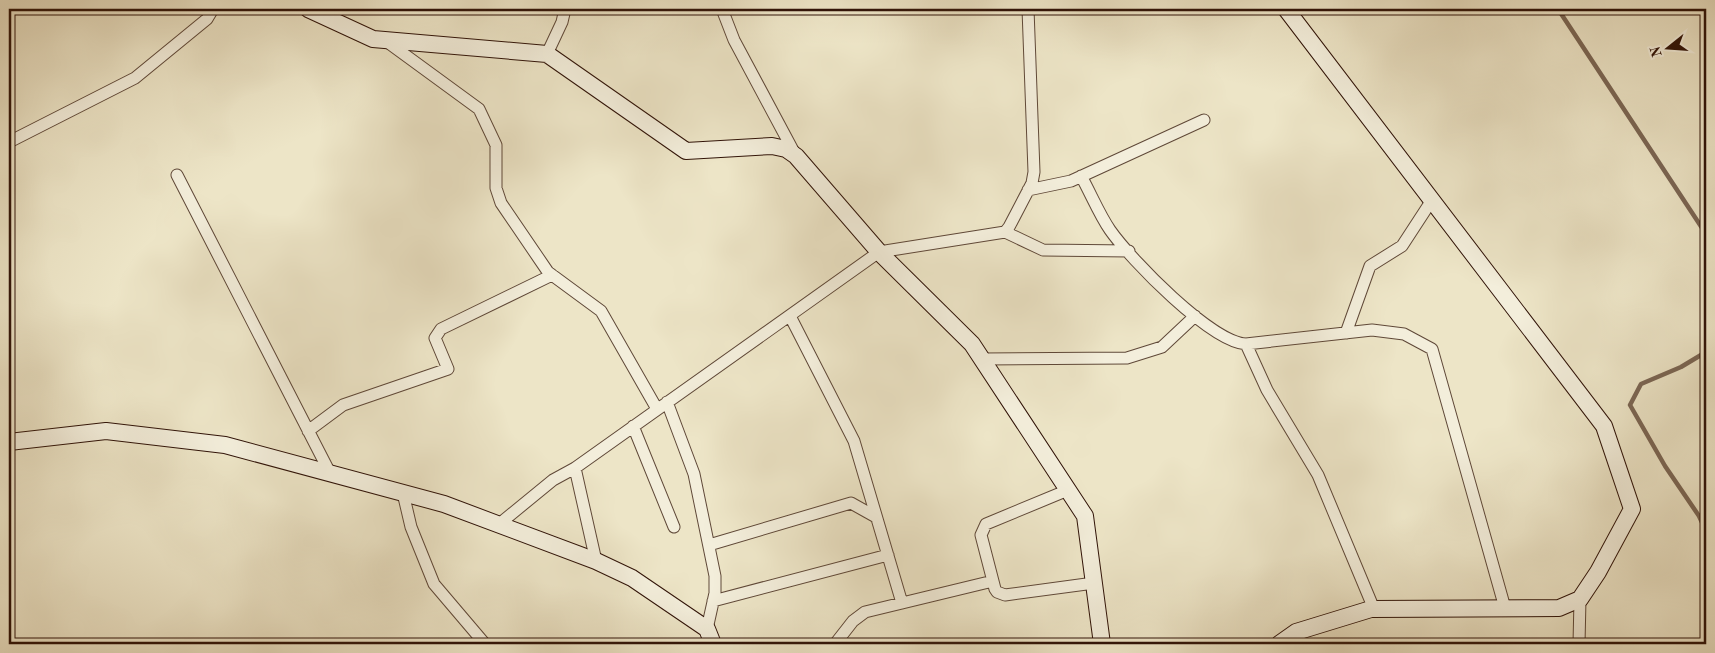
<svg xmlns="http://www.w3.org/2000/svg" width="1715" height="653" viewBox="0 0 1715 653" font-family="'Old Standard TT',serif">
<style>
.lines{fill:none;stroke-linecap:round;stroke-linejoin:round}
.stream{stroke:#7b6654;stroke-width:4.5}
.street-casing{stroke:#5f4838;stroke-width:13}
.secondary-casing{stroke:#301308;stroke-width:18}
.street{stroke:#f3eedb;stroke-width:11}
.secondary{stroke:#f3eedb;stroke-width:16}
</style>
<rect width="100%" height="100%" fill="#ede5c7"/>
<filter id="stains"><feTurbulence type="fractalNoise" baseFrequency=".004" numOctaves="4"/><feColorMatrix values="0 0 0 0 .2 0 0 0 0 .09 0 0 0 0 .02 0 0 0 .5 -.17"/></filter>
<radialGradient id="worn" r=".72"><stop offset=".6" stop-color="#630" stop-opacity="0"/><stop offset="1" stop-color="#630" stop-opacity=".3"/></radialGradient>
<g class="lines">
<path class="stream" d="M1558,9L1706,234
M1706,352L1681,367L1641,384L1630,405L1665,466L1699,516L1706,531"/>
<g class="street-casing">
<path id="street" d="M722,9L734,40L795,154
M386,41L479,109L496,145V188L501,203L548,272L601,311L657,409
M547,54L562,22L565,9
M9,142L135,78L207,19L213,9
M177,175L330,473
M1081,176C1091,194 1099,214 1110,230C1131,260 1211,342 1246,344L1372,330L1404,334L1432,349L1505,608
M1028,190L1071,181L1204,120
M1005,232L1043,250L1129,251
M790,316L854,441L902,603
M1346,333L1370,266L1402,246L1432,200
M1246,344L1267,390L1318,475L1374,609
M982,359L1127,358L1162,347L1195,316
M667,402L694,474L715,576V593L707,629
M633,426L674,527
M308,431L343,405L448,369L435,338L441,329L552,275
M575,468L596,561
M1068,490L986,524L981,535L995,589L997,592L1005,595L1094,583
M403,493L411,527L434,584L485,644
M498,525L553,480L575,468L879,252L1005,232L1009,227L1032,183L1034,172L1028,9
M709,545L851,503L876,517
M713,601L888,555
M835,644L853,621L865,612L993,581
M1579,644L1580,599"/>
</g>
<g class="secondary-casing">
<path id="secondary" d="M308,9L373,39L547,54L686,151L772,146L786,149L796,156L879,252L972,344L1085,516L1102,644
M9,442L106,431L225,445L444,504L596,561L632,578L707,629L713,644
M1279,644L1296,632L1371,609L1559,608L1580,599L1598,572L1632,509L1604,426L1286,9"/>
</g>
<use href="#street" class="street"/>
<use href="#secondary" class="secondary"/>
</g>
<rect width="1715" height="653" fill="none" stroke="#ede5c7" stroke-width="30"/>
<rect x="10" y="10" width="1695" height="633" fill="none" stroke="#301308" stroke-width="2.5"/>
<rect x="15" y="15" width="1685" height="623" fill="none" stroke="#301308"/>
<g transform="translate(1668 48) rotate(253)" stroke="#f3eedb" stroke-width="4" paint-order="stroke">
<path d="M0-4L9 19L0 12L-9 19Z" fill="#301308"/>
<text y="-8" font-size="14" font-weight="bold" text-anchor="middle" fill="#301308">N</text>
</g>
<rect width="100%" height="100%" filter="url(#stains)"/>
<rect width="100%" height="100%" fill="url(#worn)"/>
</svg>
